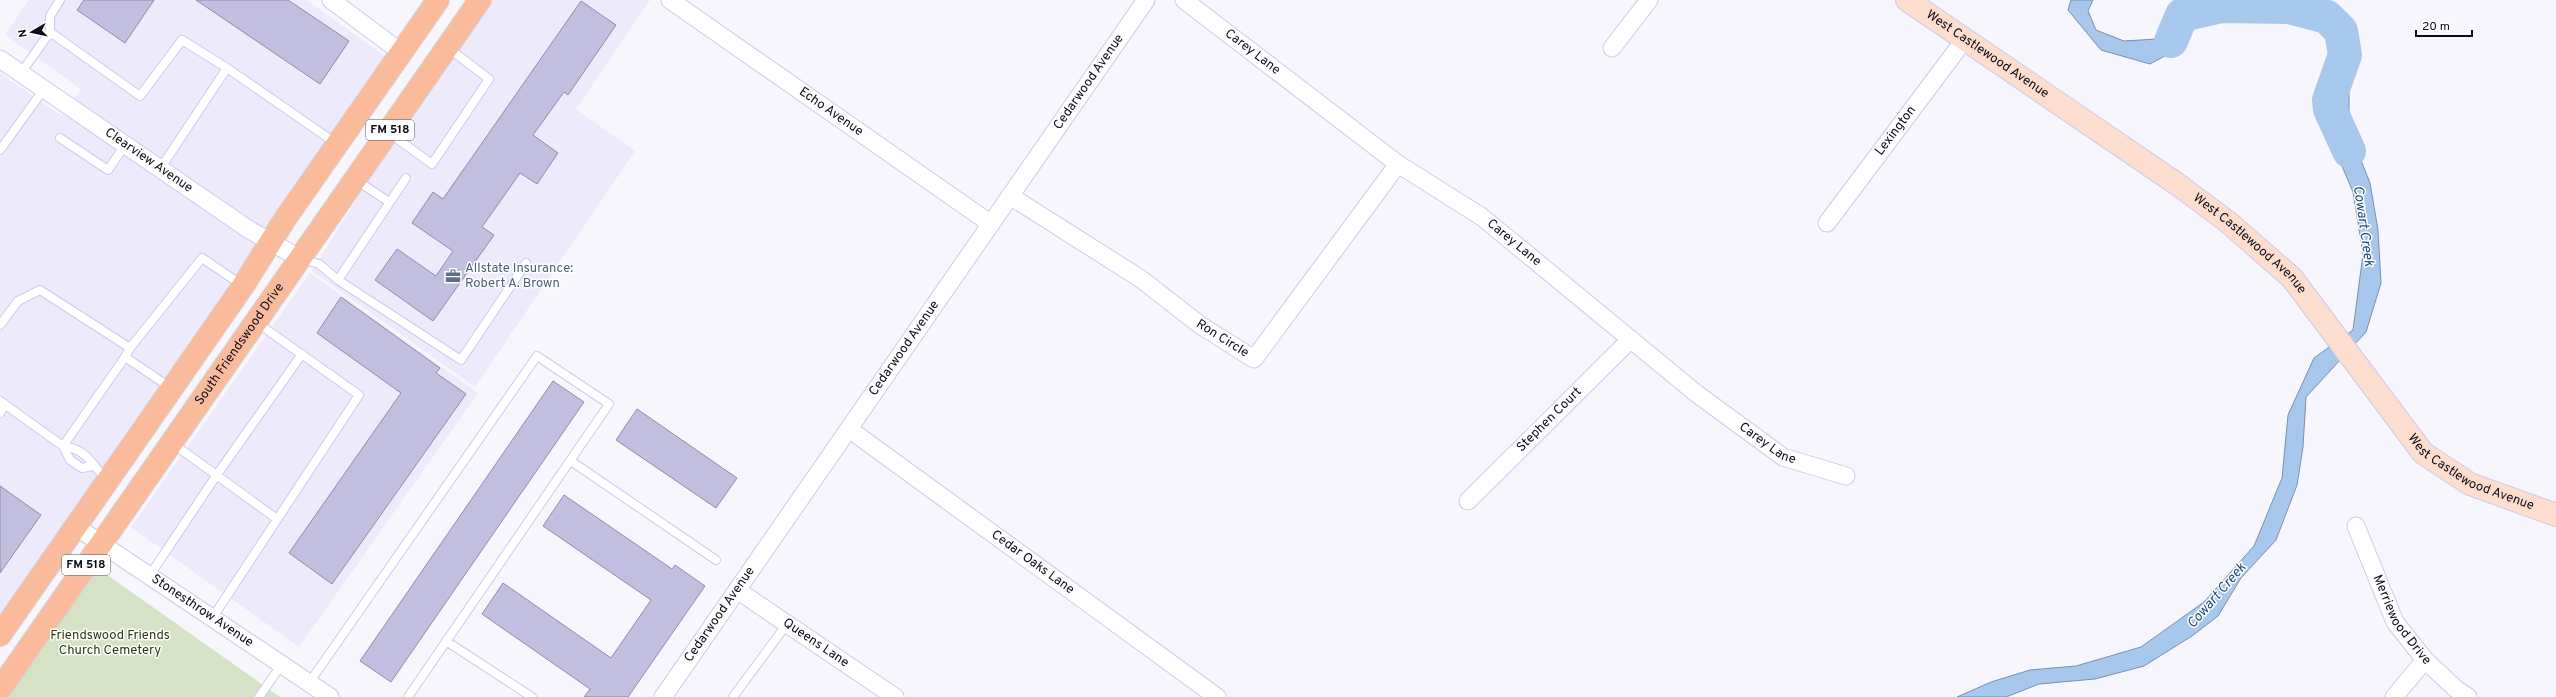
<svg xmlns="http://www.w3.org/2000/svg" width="2556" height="697" viewBox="0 0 2556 697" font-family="Overpass,sans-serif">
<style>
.built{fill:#eceafb}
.green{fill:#d5e2c6}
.water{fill:#a8c7ec;stroke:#7a8fac}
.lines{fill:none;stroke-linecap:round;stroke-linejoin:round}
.river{stroke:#a8c7ec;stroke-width:34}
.building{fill:#c2bedf;stroke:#8f8aaa}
.lane-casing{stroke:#cecaec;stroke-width:10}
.street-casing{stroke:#cecaec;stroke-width:19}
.secondary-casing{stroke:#cecaec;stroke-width:24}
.primary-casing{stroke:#d3d3d5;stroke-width:24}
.lane{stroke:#fff;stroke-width:8}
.street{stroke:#fff;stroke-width:17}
.secondary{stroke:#fdddce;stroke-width:22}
.primary{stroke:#fabb9d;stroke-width:22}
.labels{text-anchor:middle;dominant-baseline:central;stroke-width:3;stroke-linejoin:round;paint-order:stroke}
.shield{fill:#fff;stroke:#56545c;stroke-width:1}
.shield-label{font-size:12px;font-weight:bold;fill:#0d0b16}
.street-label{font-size:13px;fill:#0d0b16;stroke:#fff}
.service-label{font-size:13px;fill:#4e5e75;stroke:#fff;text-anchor:start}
.park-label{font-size:13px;fill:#293a0a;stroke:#fff}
.water-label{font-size:14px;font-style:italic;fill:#224b7b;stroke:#fff}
</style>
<rect width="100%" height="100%" fill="#f7f6fd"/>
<path class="built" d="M29,0H306L386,57L0,616V73L62,116L81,89L5,35Z
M492,0H650L576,109L635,151L475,387L312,271L384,155Z
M310,273L478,393L299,647L131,527Z"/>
<path class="green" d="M96,567L280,697H8Z"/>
<path class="water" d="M2071,0H2093L2088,11L2096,30L2124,41L2157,39L2184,0H2323L2356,32L2349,79V130L2370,183L2378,230L2381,283L2366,332L2306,397L2303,447L2297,485L2276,540L2241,578L2218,616L2192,636L2144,666L2095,679L2039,684L2006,697H1957L1991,682L2030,670L2076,666L2141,647L2204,602L2254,546L2282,478L2288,415L2314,358L2353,330L2363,254L2353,192L2330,138L2329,83L2340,27L2314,10L2254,8L2200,9L2178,49L2150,64L2101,50L2068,10Z"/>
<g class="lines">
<path class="river" d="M2171,41L2182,15L2222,6L2289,7L2327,17L2341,31L2345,55L2329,100L2330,109L2349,151"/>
</g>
<path class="building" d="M84,0H154L125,43L77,10Z
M196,0H288L349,41L320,84Z
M581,1L616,25L568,95L564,92L533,135L558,153L537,184L520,173L482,227L494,235L433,321L375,280L397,249L436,276L453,251L412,223L433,192L443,199Z
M341,297L440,368L436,373L466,394L332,584L289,553L401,393L317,333Z
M553,381L584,402L391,682L360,661Z
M637,409L737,478L716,508L616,440Z
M0,486L41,515L0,573Z
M564,495L672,569L675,565L705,586L628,697H584L590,689L482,614L503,583L611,658L651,600L543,526Z"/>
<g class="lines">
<g class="lane-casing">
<path id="lane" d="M50,32V16L60,0
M21,73L50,32L140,96L182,40L227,68
M389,133L432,164L489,79L447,47
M60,138L108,170L125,145
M0,150L44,89
M160,169L227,68L337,144
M356,180L389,202
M301,259L319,264L338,280L461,360L526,263
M338,280L406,178
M0,325L18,301L40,290L130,348
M171,388L125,357L130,348L202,258L242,285
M0,401L63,446L125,357
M0,413L5,404
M172,443L277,519
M571,461L716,560
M93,466L82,468L70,460L63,446C88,450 90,463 107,480
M150,575L216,476L302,354
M213,617L359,395L256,322
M446,641L532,697
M309,683L537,356L609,404L408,697
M259,697L282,664
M733,697L787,624"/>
</g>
<g class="street-casing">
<g id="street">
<path d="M331,0L402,53"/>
<path id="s1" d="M670,0L991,224"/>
<path id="s2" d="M1184,0L1398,164L1482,217L1697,394L1783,457L1846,476"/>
<path d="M1612,48L1649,0"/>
<path id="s3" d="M0,59L248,229L299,258"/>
<path id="s4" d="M1010,196L1141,279L1200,325L1254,359L1398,164"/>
<path id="s5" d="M1827,223L1965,39"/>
<path id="s6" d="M849,429L1217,697"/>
<path id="s7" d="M1468,501L1631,339"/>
<path id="s8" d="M75,526L330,697"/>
<path id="s9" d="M2356,526L2395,622L2425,660L2456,689L2468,697"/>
<path id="s10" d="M737,590L895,697"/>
<path id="s11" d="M663,697L1146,0"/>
<path d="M2394,697L2425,660"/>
</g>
</g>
<g class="secondary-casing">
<g id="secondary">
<path id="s12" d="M1907,0L2177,184L2228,222L2292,278L2423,453L2470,484L2556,515"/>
</g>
</g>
<g class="primary-casing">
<g id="primary">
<path d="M0,635L145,427L243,286L285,219L438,0"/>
<path id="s13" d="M0,689L480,0"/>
</g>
</g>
<use href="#lane" class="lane"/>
<use href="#street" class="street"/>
<use href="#secondary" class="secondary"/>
<use href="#primary" class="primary"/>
</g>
<defs>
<g id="office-bare" transform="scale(1.2)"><path d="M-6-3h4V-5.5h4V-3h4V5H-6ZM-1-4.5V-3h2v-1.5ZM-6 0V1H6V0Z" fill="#5c6f8a" stroke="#fff" stroke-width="2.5" paint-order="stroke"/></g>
</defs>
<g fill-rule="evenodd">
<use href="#office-bare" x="453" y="276"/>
</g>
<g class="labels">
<g class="shield">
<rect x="366" y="120" width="48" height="20" rx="3"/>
<rect x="62" y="555" width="48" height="20" rx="3"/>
</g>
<g class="shield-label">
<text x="390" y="130">FM 518</text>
<text x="86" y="565">FM 518</text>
</g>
<g class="street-label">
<text stroke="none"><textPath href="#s2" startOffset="86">Carey Lane</textPath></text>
<text stroke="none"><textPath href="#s12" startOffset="97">West Castlewood Avenue</textPath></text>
<text stroke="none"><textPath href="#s11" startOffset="748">Cedarwood Avenue</textPath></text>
<text stroke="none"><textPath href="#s1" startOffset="196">Echo Avenue</textPath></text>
<text stroke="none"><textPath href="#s5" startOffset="115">Lexington</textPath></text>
<text stroke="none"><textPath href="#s3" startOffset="180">Clearview Avenue</textPath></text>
<text stroke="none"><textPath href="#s2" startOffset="410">Carey Lane</textPath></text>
<text stroke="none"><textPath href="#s12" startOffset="421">West Castlewood Avenue</textPath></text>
<text stroke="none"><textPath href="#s4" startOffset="256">Ron Circle</textPath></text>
<text stroke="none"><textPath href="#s13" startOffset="420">South Friendswood Drive</textPath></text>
<text stroke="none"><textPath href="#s11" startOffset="424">Cedarwood Avenue</textPath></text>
<text stroke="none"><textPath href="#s7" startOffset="115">Stephen Court</textPath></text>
<text stroke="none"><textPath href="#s2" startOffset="734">Carey Lane</textPath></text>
<text stroke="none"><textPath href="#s12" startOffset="745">West Castlewood Avenue</textPath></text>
<text stroke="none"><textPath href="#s6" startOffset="227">Cedar Oaks Lane</textPath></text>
<text stroke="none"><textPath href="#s8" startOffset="153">Stonesthrow Avenue</textPath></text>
<text stroke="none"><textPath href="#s11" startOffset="100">Cedarwood Avenue</textPath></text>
<text stroke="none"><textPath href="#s9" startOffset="105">Merriewood Drive</textPath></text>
<text stroke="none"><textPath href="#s10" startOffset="95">Queens Lane</textPath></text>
</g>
<g class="service-label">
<text x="465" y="269">Allstate Insurance:<tspan x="465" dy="15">Robert A. Brown</tspan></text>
</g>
<g class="park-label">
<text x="110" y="636">Friendswood Friends<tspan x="110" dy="15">Church Cemetery</tspan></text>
</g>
<g class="water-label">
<text transform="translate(2363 226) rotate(82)">Cowart Creek</text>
<text transform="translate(2217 596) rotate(-49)">Cowart Creek</text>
</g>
</g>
<g transform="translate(32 32) rotate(261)" stroke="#ffffff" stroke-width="3" paint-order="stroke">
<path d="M0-3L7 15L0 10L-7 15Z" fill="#0d0b16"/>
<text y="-6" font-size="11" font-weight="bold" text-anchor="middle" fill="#0d0b16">N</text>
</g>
<path d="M2416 30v6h56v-6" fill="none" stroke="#0d0b16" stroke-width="2"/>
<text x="2422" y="30" font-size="12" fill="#0d0b16" stroke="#ffffff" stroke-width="3" paint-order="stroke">20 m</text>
</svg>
